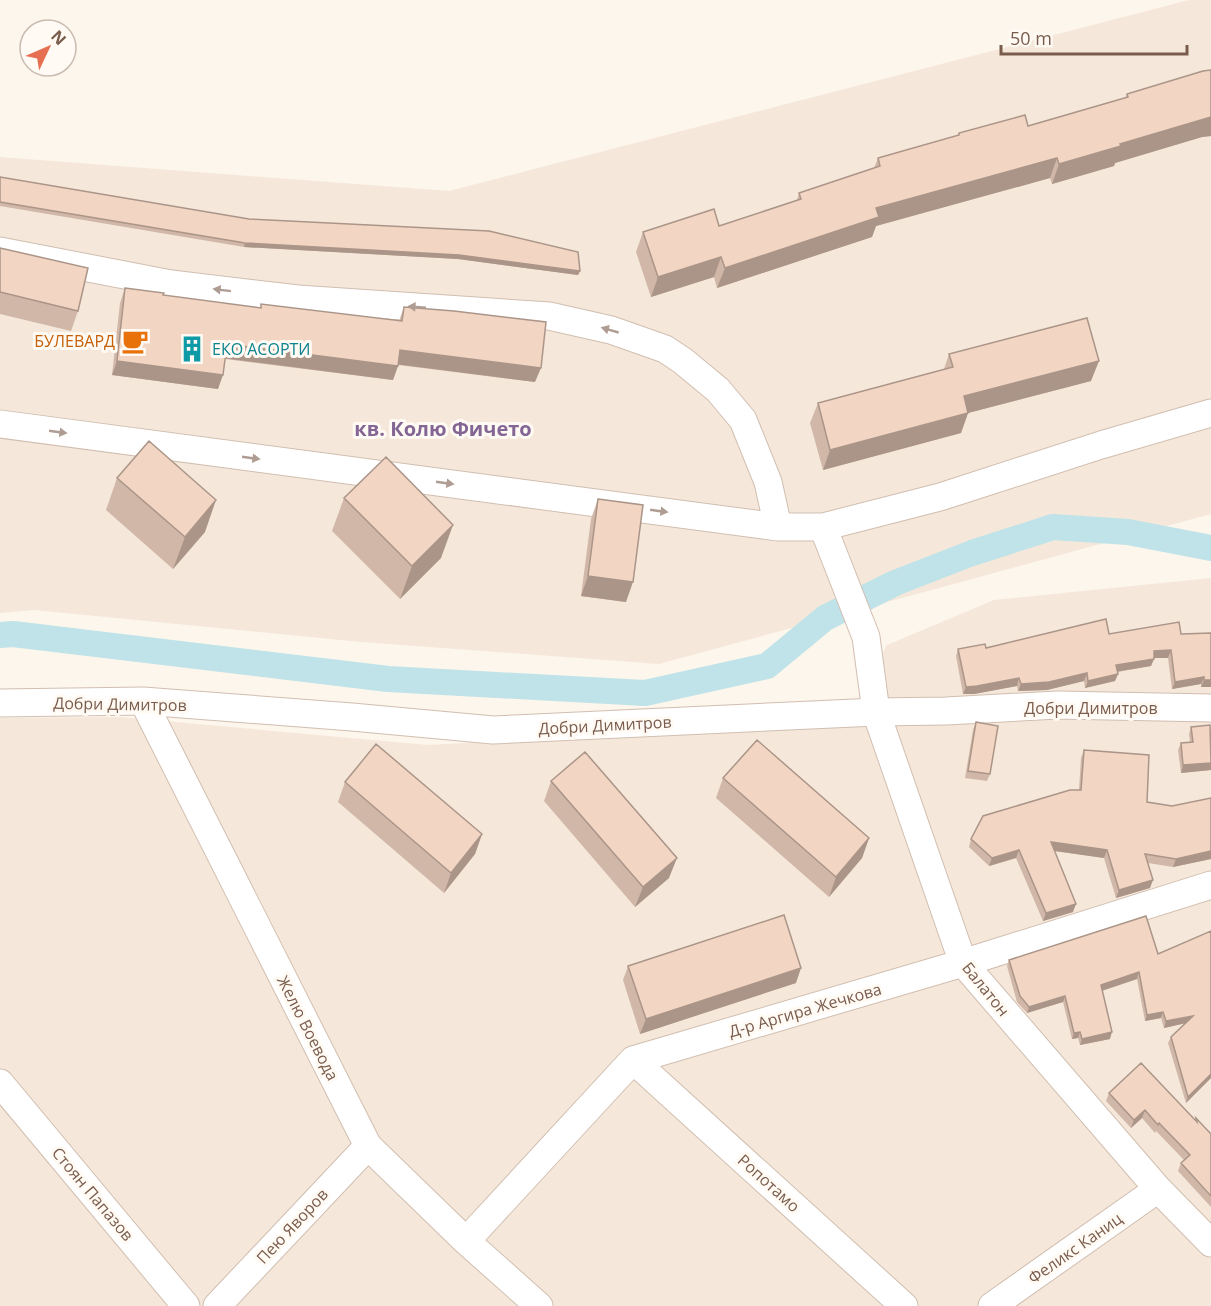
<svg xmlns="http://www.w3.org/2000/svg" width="1211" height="1306" viewBox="0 0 1211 1306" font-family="'Open Sans',sans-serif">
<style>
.residential{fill:#f5e8da}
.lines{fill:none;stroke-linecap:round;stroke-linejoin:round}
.canal{stroke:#bfe3e8;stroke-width:26}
.street-casing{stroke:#d1beb0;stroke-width:29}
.street{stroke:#fff;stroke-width:27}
.wall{fill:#d1b7a8}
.shaded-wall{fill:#aa9588}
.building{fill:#f3d5c3;stroke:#aa9588;stroke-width:1.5}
.oneway{fill:#af9d94}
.labels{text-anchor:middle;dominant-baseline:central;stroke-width:6;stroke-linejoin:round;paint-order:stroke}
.food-label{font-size:16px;fill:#c56008;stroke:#fffaf3;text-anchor:end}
.culture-label{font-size:16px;fill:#0d838f;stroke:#fffaf3;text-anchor:start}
.street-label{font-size:16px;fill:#7a5c4d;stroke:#fffaf3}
.quarter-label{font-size:20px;font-weight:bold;fill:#846695;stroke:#fffaf3}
</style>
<rect width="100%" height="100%" fill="#fdf6ec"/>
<path class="residential" d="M1189,0H1211V514L659,664L361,642L34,610L0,613V157L449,191Z
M1211,578V1306H0V718L120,717L428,745L846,722L887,645L994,600Z"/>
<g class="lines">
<path class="canal" d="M0,635L13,634L388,679L645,693L767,666L825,618L895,583L972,553L1053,527L1128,532L1211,548"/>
<g class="street-casing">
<path id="street" d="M0,251L171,284L298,299L549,316L611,330L665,349L683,361L718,390L743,420L768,482L778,527
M0,424L778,527H823L940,497L1101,445L1211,413
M823,527L866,637L876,712L963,963L1158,1189L1211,1243
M143,701L368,1146L466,1241L539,1306
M0,703L143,701L352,717L493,730L876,712L946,711L1057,705L1211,708
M633,1060L904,1306
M0,1083L186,1306
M466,1241L633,1060L963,963L1211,885
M217,1306L368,1146
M992,1306L1158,1189"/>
</g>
<use href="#street" class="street"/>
</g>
<path class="wall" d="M1211,70V136L1202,137L1115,163L1114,166L1052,184L1050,178L876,226L872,237L717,288L714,277L651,297L636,252L643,232L719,226L797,200L799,193L874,168L878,158L958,136L959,133L1028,126L1125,98L1127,94Z
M0,177L249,219L580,271L578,275L458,259L244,247L0,206Z
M0,248L78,311L71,331L0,314Z
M125,288L163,295L260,308L261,304L399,321L404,307L535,382L398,365L393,380L225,359L218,389L112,375L120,303Z
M949,354L1091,381L968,413L961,433L823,470L810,423L818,403L944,369Z
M117,478L205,532L173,569L106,510Z
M344,498L441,558L400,599L332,531Z
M598,499L626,602L581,596L591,519Z
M1109,634H1181L1211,687H1201V684L1172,689L1168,658H1154L1151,666L1118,672V674L1115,681L1085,688L1084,681L1047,690L1018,691L1017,686L974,694H963L956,656L958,649L986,648Z
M976,722L990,774L987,781L965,778L973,730Z
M1191,727L1211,733V770L1181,773L1178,750L1181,743L1190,742L1189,734Z
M1084,750L1147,802L1172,806L1211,798V859L1173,867L1148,863L1150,888L1116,898L1104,858L1054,851L1073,912L1043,921L1016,858L989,866L969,847L971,839L1079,790L1081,758Z
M723,778L869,838L862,858L829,897L716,798Z
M551,781L669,878L635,907L544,801Z
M345,782L482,834L475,854L444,893L338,802Z
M1158,954L1211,1078L1186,1103L1168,1043L1171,1037L1185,1023L1164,1028L1161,1018L1145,1021L1137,979L1102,991L1110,1039L1080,1045L1078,1038L1072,1039L1063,1002L1027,1013L1017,1002L1007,966L1009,960Z
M628,966L796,983L640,1034L623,980Z
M1109,1093L1195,1120L1196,1118L1211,1134V1207L1178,1171L1181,1163L1184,1160L1156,1131L1155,1133L1142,1118L1131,1128L1106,1101Z"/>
<path class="shaded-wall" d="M1211,117V136L1202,137L1115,163L1114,166L1052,184L1059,164L1120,144Z
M1057,158L1050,178L876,226L872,237L717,288L725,268L876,208Z
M245,243L459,255L580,271L578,275L458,259L244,247Z
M721,257L714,277L651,297L658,277Z
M227,344L398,366L393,380L222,358Z
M400,350L541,368L535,382L395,364Z
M117,361L223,375L218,389L112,375Z
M1099,361L1091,381L968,413L961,433L823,470L830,450L964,396Z
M216,500L205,532L173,569L185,537Z
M453,525L441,558L400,599L412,566Z
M588,576L633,582L626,602L581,596Z
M1171,650L1168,658H1152L1154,651Z
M1154,659L1151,666L1114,672L1116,665Z
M1087,673L1084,681L1047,690L1018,691L1021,684Z
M1118,674L1115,681L1085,688L1088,681Z
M1204,677L1201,684L1172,689L1175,682Z
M1019,678L1017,686L974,694H963L966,687Z
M1204,680H1211V687H1201Z
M1211,763V770L1181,773L1183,765Z
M482,834L475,854L444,893L451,873Z
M869,838L862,858L829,897L836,877Z
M1051,842L1107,850L1104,858L1048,850Z
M1019,850L1016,858L989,866L992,858Z
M1211,851V859L1173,867L1176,859Z
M677,858L669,878L635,907L643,887Z
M1153,880L1150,888L1116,898L1119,890Z
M1076,904L1073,912L1043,921L1046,913Z
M801,968L796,983L640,1034L646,1019Z
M1139,972L1137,979L1098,992L1101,985Z
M1065,996L1063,1002L1027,1013L1029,1007Z
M1163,1012L1161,1018L1145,1021L1147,1015Z
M1193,1016L1191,1022L1164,1028L1166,1021Z
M1080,1032L1078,1038L1072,1039L1074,1033Z
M1112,1032L1110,1039L1080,1045L1082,1039Z
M1211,1074V1078L1186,1103L1188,1097Z
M1145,1110L1142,1118L1131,1128L1134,1120Z"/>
<path class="building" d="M1211,70V117L1120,144L1121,146L1059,164L1057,158L876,208L879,217L725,268L721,257L658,277L643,232L714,209L719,226L801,199L799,193L880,166L878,158L959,135V133L1025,115L1028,126L1128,97L1127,94L1203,71Z
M0,177L249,219L489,231L578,252L580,271L459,255L245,243L0,202Z
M0,248L88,268L78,311L0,292Z
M125,288L164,293L163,295L261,308V304L402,321L404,307L454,311L546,322L541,368L400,350L398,366L227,344L223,375L117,361Z
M1087,318L1099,361L964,396L968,413L830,450L818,403L953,367L949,354Z
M149,441L216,500L185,537L117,478Z
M386,457L453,525L412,566L344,498Z
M598,499L643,505L633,582L588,576Z
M1106,619L1109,634L1179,622L1181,634L1211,633V680H1204V677L1175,682L1171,650L1154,651V659L1116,665L1118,674L1088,681L1087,673L1049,682L1021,684L1019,678L977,686L966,687L958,649L985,644L986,648Z
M976,722L998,726L990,774L968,771Z
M1210,725L1211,763L1183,765L1181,743L1193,742L1191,727Z
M757,740L869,838L836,877L723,778Z
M376,744L482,834L451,873L345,782Z
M1084,750L1149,755L1147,802L1172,806L1211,798V851L1176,859L1145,854L1153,880L1119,890L1107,850L1051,842L1076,904L1046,913L1019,850L992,858L971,839L983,816L1070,790H1081Z
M585,752L677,858L643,887L551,781Z
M784,915L801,968L646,1019L628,966Z
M1146,916L1158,954L1211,931V1074L1188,1097L1171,1037L1193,1016L1166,1021L1163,1012L1147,1015L1139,972L1101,985L1112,1032L1082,1039L1080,1032L1074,1033L1065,996L1029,1007L1020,996L1009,960Z
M1141,1063L1197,1122L1196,1118L1211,1134V1196L1181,1163L1190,1155L1159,1123L1158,1125L1145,1110L1134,1120L1109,1093Z"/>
<defs><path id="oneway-solid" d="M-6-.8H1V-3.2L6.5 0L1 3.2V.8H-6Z" transform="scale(1.5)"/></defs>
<g class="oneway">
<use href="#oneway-solid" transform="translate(222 290) rotate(-173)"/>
<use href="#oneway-solid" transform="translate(417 307) rotate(-176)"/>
<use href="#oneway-solid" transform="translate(610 330) rotate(-164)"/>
<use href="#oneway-solid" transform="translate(58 432) rotate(8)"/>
<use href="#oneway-solid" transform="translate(251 458) rotate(8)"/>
<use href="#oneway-solid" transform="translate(445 483) rotate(8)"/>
<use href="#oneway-solid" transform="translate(659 511) rotate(8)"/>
</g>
<defs>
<g id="cafe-bare" transform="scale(2.07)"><path d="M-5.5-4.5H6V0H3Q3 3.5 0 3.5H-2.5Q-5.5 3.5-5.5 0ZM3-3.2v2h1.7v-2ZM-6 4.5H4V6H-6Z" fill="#e8710a" stroke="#fffaf3" stroke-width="2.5" paint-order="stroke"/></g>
<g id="building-bare" transform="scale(2.07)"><path d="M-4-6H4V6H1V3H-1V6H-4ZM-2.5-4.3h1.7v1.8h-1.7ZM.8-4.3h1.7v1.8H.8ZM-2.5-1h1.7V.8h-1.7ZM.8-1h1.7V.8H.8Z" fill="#0f9aa8" stroke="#fffaf3" stroke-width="2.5" paint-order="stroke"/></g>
</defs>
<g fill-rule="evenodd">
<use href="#cafe-bare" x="135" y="341"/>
<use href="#building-bare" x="192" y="349"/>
</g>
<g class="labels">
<g class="food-label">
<text x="115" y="341">БУЛЕВАРД</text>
</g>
<g class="culture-label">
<text x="212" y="349">ЕКО АСОРТИ</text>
</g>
<g class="street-label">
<text transform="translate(120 704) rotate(1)">Добри Димитров</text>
<text x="1091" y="708">Добри Димитров</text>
<text transform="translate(605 725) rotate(-3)">Добри Димитров</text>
<text transform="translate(986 989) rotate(51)">Балатон</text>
<text transform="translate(805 1010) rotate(-16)">Д-р Аргира Жечкова</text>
<text transform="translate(308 1028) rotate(63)">Желю Воевода</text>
<text transform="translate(769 1183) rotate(42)">Ропотамо</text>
<text transform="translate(93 1194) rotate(50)">Стоян Папазов</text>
<text transform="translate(292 1226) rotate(-47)">Пею Яворов</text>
<text transform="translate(1075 1248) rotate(-35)">Феликс Каниц</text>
</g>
<g class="quarter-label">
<text x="443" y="428">кв. Колю Фичето</text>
</g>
</g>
<g transform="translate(48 48) rotate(46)"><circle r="28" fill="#fffaf3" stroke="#cabbb1" stroke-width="1.5"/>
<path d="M0-4.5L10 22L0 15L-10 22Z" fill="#e76f51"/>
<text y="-9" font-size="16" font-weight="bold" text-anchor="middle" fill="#7a5c4d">N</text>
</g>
<path d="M1001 45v9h186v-9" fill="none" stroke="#7a5c4d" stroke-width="3"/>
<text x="1010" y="45" font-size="18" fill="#7a5c4d" stroke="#fffaf3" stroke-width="4.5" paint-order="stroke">50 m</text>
</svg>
